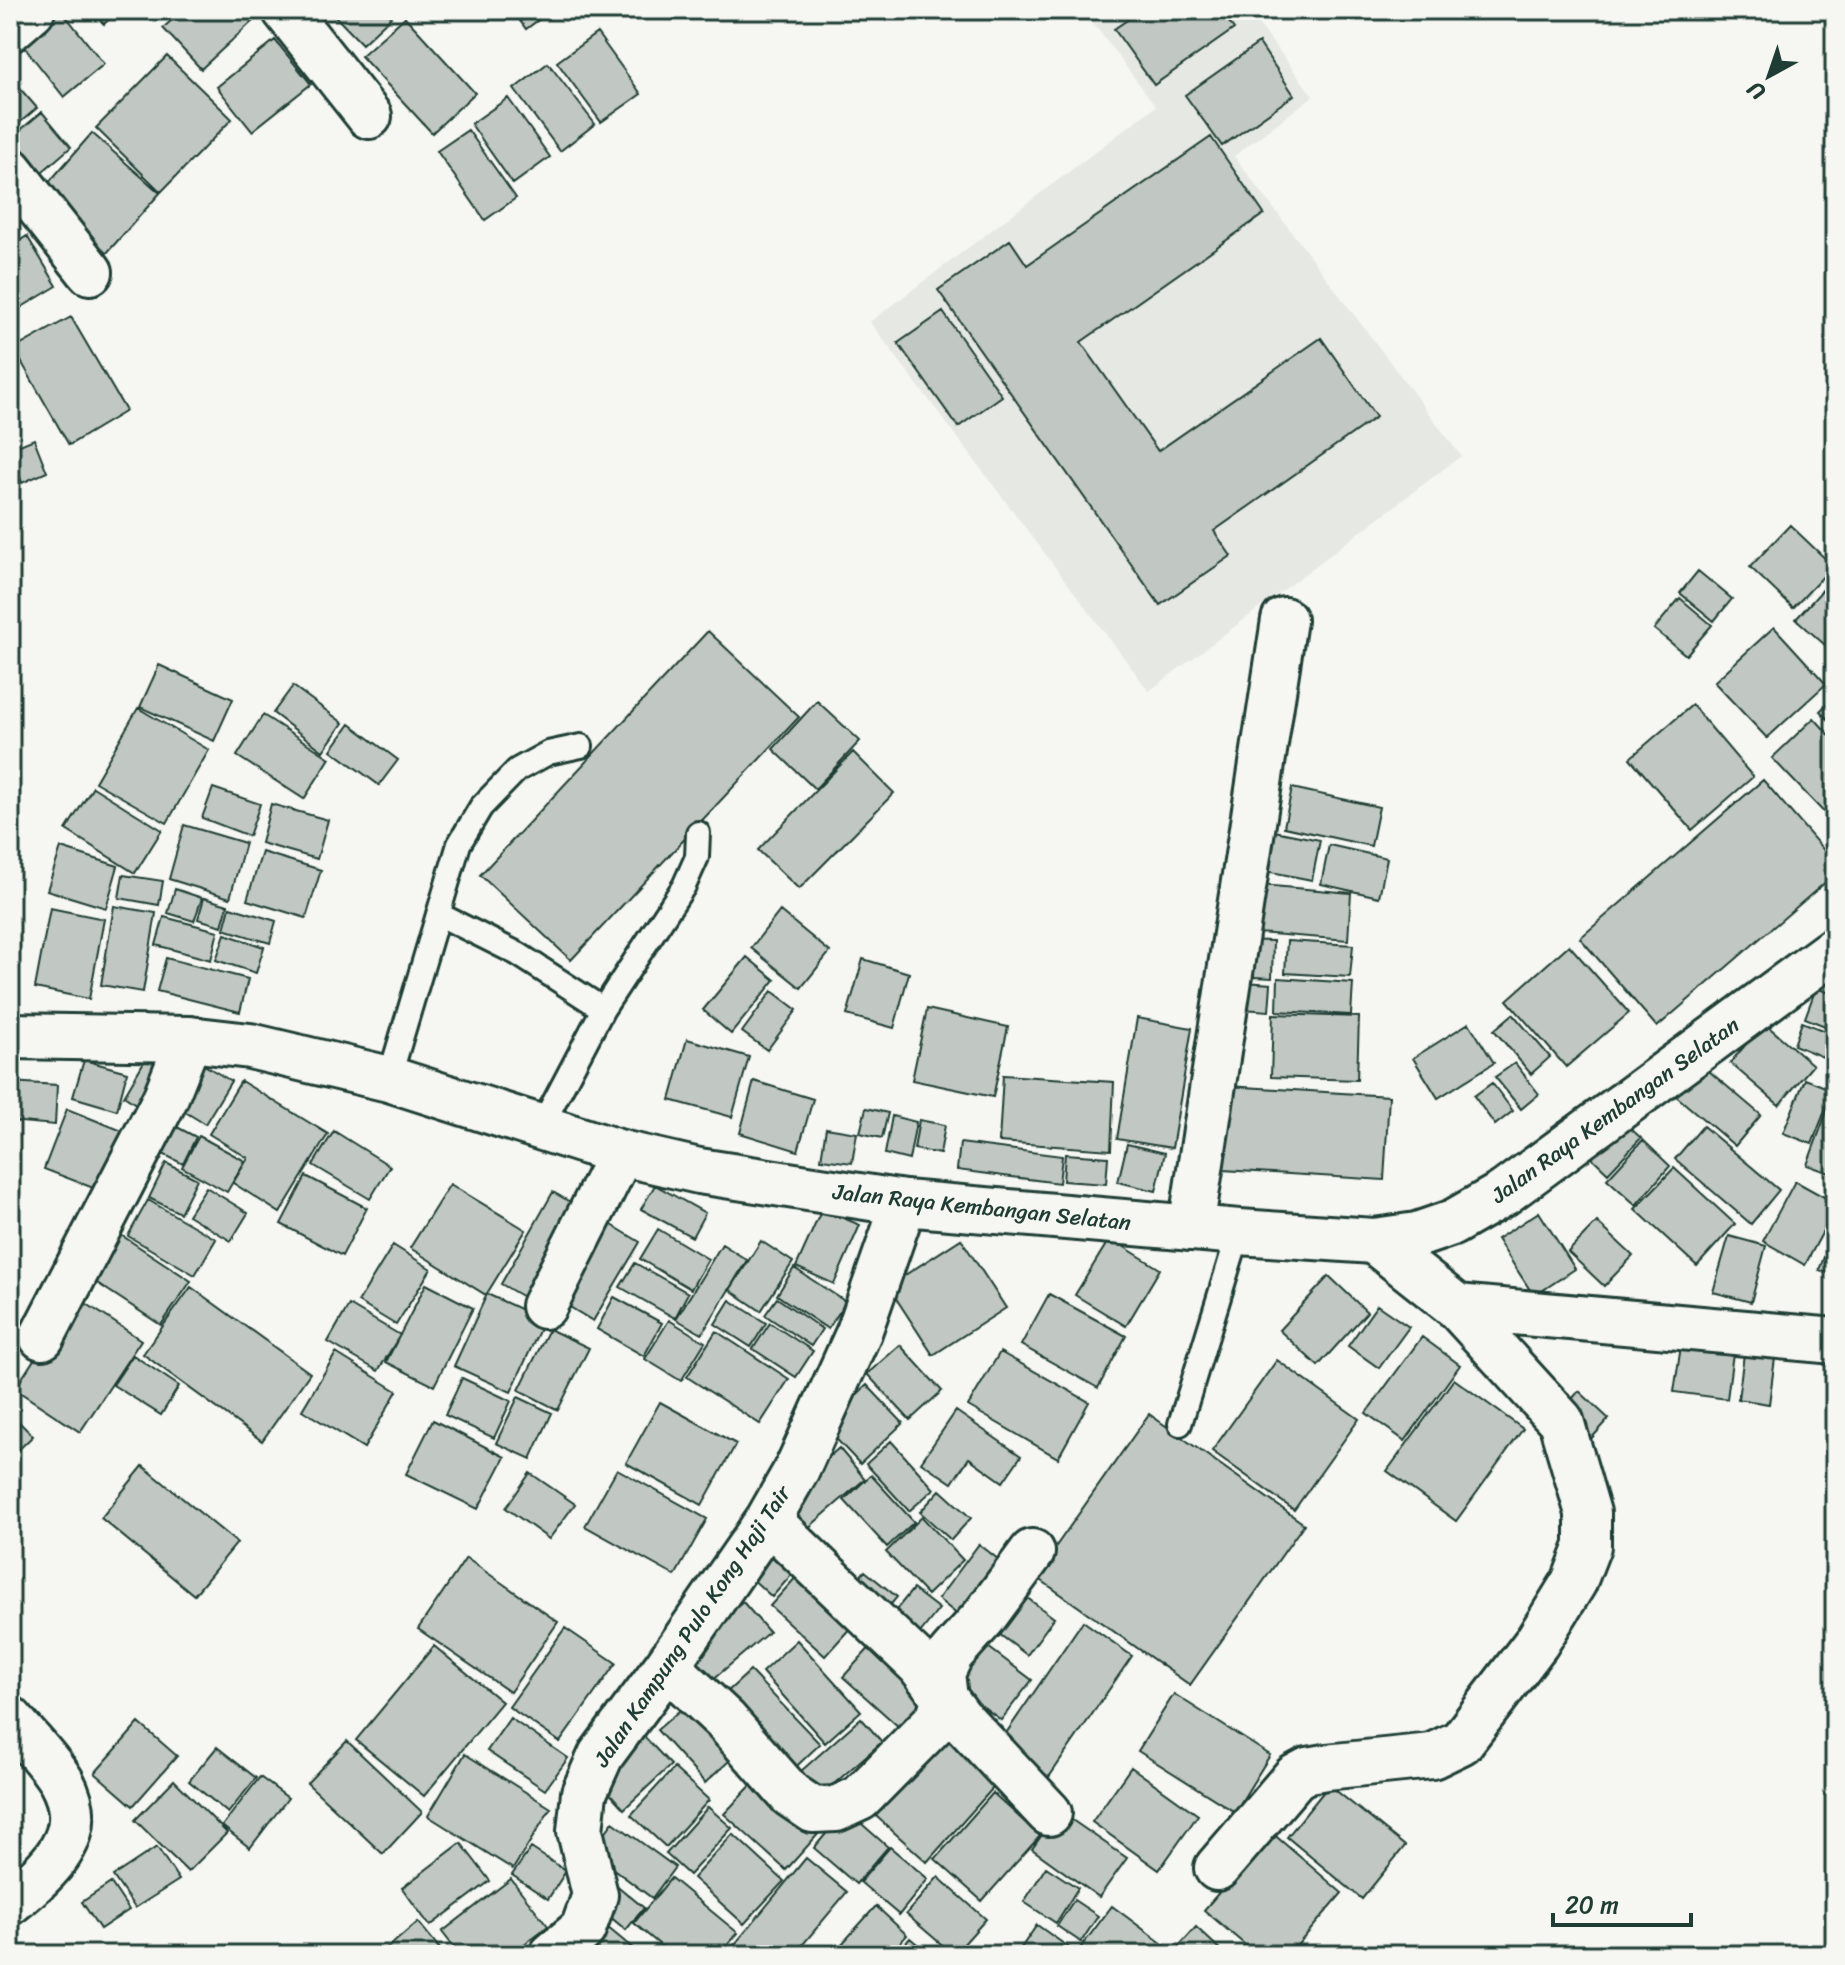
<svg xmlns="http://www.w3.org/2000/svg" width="1845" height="1965" viewBox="0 0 1845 1965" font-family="Sriracha,sans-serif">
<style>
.built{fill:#e6e8e4}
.building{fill:#c1c8c3;stroke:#1f3d34;stroke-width:2}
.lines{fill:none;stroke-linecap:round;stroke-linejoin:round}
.service-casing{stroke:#1f3d34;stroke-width:28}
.minor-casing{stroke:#1f3d34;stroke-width:50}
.secondary-casing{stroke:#1f3d34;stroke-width:50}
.service{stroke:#f6f6f2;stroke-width:22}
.minor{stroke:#f6f6f2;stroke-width:44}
.secondary{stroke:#f6f6f2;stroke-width:44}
.labels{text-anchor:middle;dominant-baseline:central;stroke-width:6;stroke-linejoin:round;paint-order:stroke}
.street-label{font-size:22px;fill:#1f3d34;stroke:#f6f6f2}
</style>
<rect width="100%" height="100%" fill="#f6f6f2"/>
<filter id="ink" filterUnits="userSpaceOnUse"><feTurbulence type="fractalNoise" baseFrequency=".0125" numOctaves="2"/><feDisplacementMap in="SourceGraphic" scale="16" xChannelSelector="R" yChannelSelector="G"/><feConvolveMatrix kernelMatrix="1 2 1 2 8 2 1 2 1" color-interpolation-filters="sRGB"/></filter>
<g filter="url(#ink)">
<path class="built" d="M1083,10H1248L1313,96L1234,156L1461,456L1149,691L870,322L1156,106Z"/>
<path class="building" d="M54,10H61L104,64L64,97L18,39Z
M90,10H119L104,24Z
M183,10H247L255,19L201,69L163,28Z
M329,10H384L391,17L362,44Z
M512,10H552L526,29Z
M1142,10H1220L1234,29L1154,85L1114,29Z
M405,17L475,93L432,133L361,56Z
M597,33L641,94L601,122L557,62Z
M275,40L311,84L252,131L217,87Z
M1259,43L1294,95L1222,146L1185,95Z
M167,56L232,119L161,192L96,128Z
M548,63L595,124L560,151L514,89Z
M10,77L37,108L10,131Z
M508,98L550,157L513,184L471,124Z
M42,112L71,147L42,172L12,137Z
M468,130L516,198L485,220L437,151Z
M92,133L160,193L105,255L37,196Z
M1211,137L1264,214L1081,342L1158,451L1321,338L1376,417L1214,531L1231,556L1160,605L938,290L1010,240L1027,265Z
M27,236L57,286L10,314V247Z
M943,312L1002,396L958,427L898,343Z
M71,317L126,411L69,445L14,349Z
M34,439L47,472L22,483L10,449Z
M1790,525L1833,566L1793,608L1750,567Z
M1698,571L1732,599L1714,621L1680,593Z
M1835,576V654L1796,619Z
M1680,598L1712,625L1686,655L1654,629Z
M1774,627L1826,684L1767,738L1714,682Z
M708,631L799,717L571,960L480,875Z
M159,665L233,699L214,741L140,707Z
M293,686L343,723L323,751L273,713Z
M1835,696V727L1820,711Z
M817,701L860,741L815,789L773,749Z
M1692,705L1753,777L1692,830L1630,758Z
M138,708L209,750L167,823L95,782Z
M263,715L330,758L304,799L237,756Z
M1814,718L1835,741L1834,823L1772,758Z
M350,724L398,760L379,785L331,750Z
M853,752L894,793L799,889L758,850Z
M1763,780L1835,863V874L1657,1027L1580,938Z
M93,787L162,830L135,873L66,830Z
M213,788L260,804L249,836L202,818Z
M1292,788L1379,807L1371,846L1284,827Z
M271,804L328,820L317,859L261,843Z
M184,825L245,843L230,898L169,879Z
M1259,828L1320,840L1312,880L1251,868Z
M1329,845L1387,858L1379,897L1321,884Z
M61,848L118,866L106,908L47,890Z
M262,852L321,870L306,918L247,900Z
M123,875L163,881L159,905L119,898Z
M1261,885L1351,893L1348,940L1257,933Z
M175,889L202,898L194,921L168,913Z
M204,898L228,905L222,926L198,919Z
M114,906L156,913L143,992L101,985Z
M230,907L276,921L270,943L224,929Z
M50,908L104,919L89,999L35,988Z
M780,911L830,952L801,988L751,948Z
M164,917L218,931L211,960L156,945Z
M225,934L264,947L256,973L216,960Z
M1238,940L1273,941L1272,978L1237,976Z
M1287,941L1353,945L1350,977L1285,973Z
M1569,945L1629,1013L1566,1067L1507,1000Z
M747,957L775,980L731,1034L703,1010Z
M166,958L248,979L240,1012L157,991Z
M863,959L909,973L894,1028L847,1015Z
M1278,978L1353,983L1351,1015L1277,1011Z
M1232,981L1271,984L1269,1011L1230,1008Z
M1816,988L1835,995V1030L1805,1018Z
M772,991L797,1010L767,1050L742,1032Z
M927,1009L1008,1027L993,1097L912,1080Z
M1273,1014L1359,1017L1357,1080L1271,1077Z
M1513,1014L1550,1057L1531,1074L1494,1030Z
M1137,1018L1192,1028L1172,1148L1117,1139Z
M1802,1022L1835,1035V1062L1794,1045Z
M1469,1023L1494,1063L1438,1098L1413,1058Z
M1764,1023L1813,1065L1779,1105L1730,1063Z
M687,1039L749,1057L732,1117L670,1100Z
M149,1053L176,1069L149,1113L124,1096Z
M84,1060L127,1072L117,1110L73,1097Z
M199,1062L231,1081L205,1124L172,1104Z
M1515,1063L1539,1094L1521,1109L1495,1077Z
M1703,1066L1761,1115L1735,1146L1676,1096Z
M1003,1075L1114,1082L1111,1150L999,1142Z
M1805,1079L1833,1090L1812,1144L1783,1133Z
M241,1081L328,1134L280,1213L233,1183L248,1158L209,1134Z
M754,1081L813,1099L798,1151L740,1133Z
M10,1082L57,1085L55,1125L10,1121Z
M1492,1083L1513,1111L1495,1125L1474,1096Z
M1227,1086L1389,1096L1384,1180L1223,1170Z
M1835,1090V1175L1807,1165Z
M866,1108L888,1113L882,1138L860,1133Z
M67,1109L125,1132L101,1191L44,1169Z
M892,1116L916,1122L909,1160L885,1154Z
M158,1117L196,1137L183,1164L145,1145Z
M1618,1117L1641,1138L1608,1173L1586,1152Z
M919,1120L945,1125L940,1154L914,1149Z
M1703,1126L1779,1190L1751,1224L1675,1159Z
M826,1128L857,1133L852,1163L821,1159Z
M334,1131L390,1166L370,1199L313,1165Z
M199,1136L245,1161L227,1192L182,1167Z
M1643,1140L1670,1166L1636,1205L1607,1179Z
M960,1143L1062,1156L1059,1183L957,1170Z
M1127,1144L1165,1153L1156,1191L1118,1182Z
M1065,1154L1108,1157L1106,1184L1063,1181Z
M166,1163L197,1179L180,1213L149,1198Z
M1674,1168L1735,1224L1697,1266L1635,1209Z
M306,1176L367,1208L342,1256L281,1224Z
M1795,1181L1835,1203V1209L1805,1265L1763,1241Z
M450,1184L526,1230L486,1295L410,1248Z
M655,1185L705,1213L692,1237L641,1209Z
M206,1187L248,1213L231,1241L188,1215Z
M553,1192L584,1210L532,1302L501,1284Z
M148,1200L216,1239L195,1275L128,1236Z
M822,1209L860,1225L834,1284L796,1267Z
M1539,1212L1575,1269L1534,1296L1497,1239Z
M602,1219L640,1242L593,1321L555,1298Z
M1597,1222L1633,1256L1604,1286L1568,1252Z
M658,1229L708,1259L691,1289L640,1259Z
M1835,1229V1276L1819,1270Z
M118,1233L191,1281L161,1325L88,1277Z
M1729,1236L1766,1246L1751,1302L1713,1292Z
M1110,1238L1160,1269L1126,1326L1075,1295Z
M961,1239L1006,1308L933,1355L888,1286Z
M761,1241L793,1262L761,1311L730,1290Z
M722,1244L747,1260L702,1334L676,1319Z
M393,1245L431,1269L396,1325L358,1302Z
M635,1263L688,1293L675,1318L620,1287Z
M794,1268L846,1302L828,1329L777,1295Z
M1329,1276L1367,1312L1318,1366L1279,1330Z
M426,1284L473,1308L434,1386L386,1362Z
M191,1287L310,1373L262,1441L143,1354Z
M487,1294L544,1320L511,1392L454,1366Z
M1049,1294L1126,1336L1098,1388L1021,1345Z
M75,1296L141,1340L80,1432L15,1389Z
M614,1297L662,1323L644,1356L597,1329Z
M777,1298L822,1329L811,1346L765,1315Z
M730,1300L766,1323L751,1347L715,1324Z
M349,1305L400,1335L378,1371L328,1342Z
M1377,1305L1409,1327L1379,1368L1348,1346Z
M669,1320L705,1342L681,1381L645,1359Z
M770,1323L813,1351L796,1377L753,1349Z
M549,1329L589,1348L558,1410L519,1390Z
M716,1331L789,1379L760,1424L687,1377Z
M1422,1337L1460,1365L1405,1441L1366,1413Z
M900,1345L942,1391L910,1420L867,1374Z
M1681,1346L1733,1353L1727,1399L1674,1392Z
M1000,1352L1089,1402L1058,1458L968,1406Z
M336,1353L397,1391L364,1448L302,1410Z
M1744,1354L1775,1358L1769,1404L1738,1399Z
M133,1355L179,1386L161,1415L113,1385Z
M1277,1360L1359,1419L1294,1510L1212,1451Z
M462,1378L511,1401L494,1438L445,1415Z
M1454,1379L1523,1429L1456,1521L1387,1471Z
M867,1385L903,1423L860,1464L824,1426Z
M1579,1391L1609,1419L1588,1442L1557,1416Z
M518,1397L552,1413L531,1459L496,1443Z
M660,1402L736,1444L702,1505L626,1463Z
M956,1411L1021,1456L1003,1482L969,1458L952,1483L921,1462Z
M10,1413L33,1436L10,1458Z
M1149,1414L1304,1524L1190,1685L1035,1576Z
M433,1420L505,1457L478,1509L406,1474Z
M891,1441L934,1489L909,1511L866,1464Z
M839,1448L865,1479L807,1529L781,1499Z
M143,1466L237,1543L194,1595L101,1518Z
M617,1469L707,1519L675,1576L585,1526Z
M530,1473L575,1504L549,1539L506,1508Z
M871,1475L914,1522L887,1547L844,1500Z
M940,1490L971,1518L951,1540L920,1512Z
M922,1517L963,1560L927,1595L886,1552Z
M778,1544L801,1564L772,1597L749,1576Z
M979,1544L1009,1568L968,1623L938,1599Z
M466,1558L558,1622L510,1692L418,1629Z
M865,1571L897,1597L879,1619L847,1592Z
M798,1575L853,1625L825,1656L770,1606Z
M913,1589L939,1609L912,1643L886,1622Z
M1018,1591L1054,1618L1027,1655L991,1628Z
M743,1602L769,1632L699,1691L673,1661Z
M1083,1621L1132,1656L1049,1777L1000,1742Z
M565,1628L616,1663L560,1742L509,1707Z
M976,1638L1032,1680L1001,1720L945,1678Z
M797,1640L861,1711L825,1743L762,1672Z
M874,1643L930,1694L900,1728L843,1677Z
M434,1646L502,1702L424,1796L356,1740Z
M750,1671L820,1744L784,1778L713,1705Z
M1174,1694L1270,1755L1235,1812L1138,1751Z
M694,1698L740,1751L705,1783L657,1730Z
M510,1718L568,1758L545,1790L487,1751Z
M861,1718L882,1742L812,1803L792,1779Z
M139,1723L177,1756L133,1806L95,1773Z
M939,1726L1000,1780L927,1862L867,1808Z
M641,1733L671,1765L624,1809L595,1777Z
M347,1741L422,1812L383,1854L307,1783Z
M217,1747L256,1778L228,1813L189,1781Z
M465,1754L551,1808L513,1869L428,1816Z
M1131,1767L1198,1815L1159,1870L1092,1822Z
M674,1768L709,1800L666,1847L631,1815Z
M260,1777L288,1798L250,1848L222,1826Z
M759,1777L820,1832L786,1870L724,1814Z
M174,1780L227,1833L188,1872L135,1820Z
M1329,1785L1405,1846L1362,1899L1287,1837Z
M993,1793L1040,1836L982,1901L935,1859Z
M708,1807L732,1828L689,1875L666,1854Z
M846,1810L888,1847L856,1884L814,1848Z
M1059,1811L1127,1858L1099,1897L1032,1849Z
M613,1822L675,1867L652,1898L591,1852Z
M1271,1832L1342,1893L1289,1955H1257L1204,1910Z
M733,1834L784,1881L744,1924L693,1878Z
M461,1843L490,1881L430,1926L402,1888Z
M157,1847L179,1880L135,1908L113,1876Z
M890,1847L928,1879L899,1915L860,1882Z
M531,1848L566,1871L548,1899L512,1875Z
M806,1858L847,1892L794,1955H726Z
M1046,1867L1078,1888L1056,1923L1024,1902Z
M938,1877L986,1919L954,1955L906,1914Z
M671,1878L738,1933L719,1955H672L634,1923Z
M511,1879L548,1926L510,1955H460L442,1932Z
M111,1883L129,1910L100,1929L82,1902Z
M614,1883L644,1908L626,1930L596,1905Z
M1074,1900L1098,1916L1081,1942L1057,1926Z
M876,1906L907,1935L889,1955H832Z
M1112,1906L1171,1950L1167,1955H1075Z
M418,1922L445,1955H389L385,1950Z
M1037,1925L1071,1949L1067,1955H1016Z
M607,1927L641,1955H595L589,1950Z
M1196,1927L1226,1955H1171Z
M910,1938L930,1955H896Z"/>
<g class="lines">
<g class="service-casing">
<path id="service" d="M438,914L518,954L603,1009
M389,1079L459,844L481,807L517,770L548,753L581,746
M541,1127L603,1009L684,886L697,857L698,833
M1180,1424L1239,1232"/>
</g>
<g class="minor-casing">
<path id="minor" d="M285,10L369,116
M10,29L32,10
M10,170L90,272
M1191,1228L1284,620
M1374,1241L1457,1307L1835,1341
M544,1306L621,1153
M42,1337L165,1099L189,1039
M768,1520L920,1665L959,1717L1049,1813
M667,1666L725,1720L791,1795L813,1810L836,1809L860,1798L938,1719L945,1698L942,1673L951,1654L984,1617L1032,1552
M10,1719C26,1738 48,1759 61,1781C91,1835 49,1870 10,1902
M1217,1868L1295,1777L1308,1770L1326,1767L1432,1756L1461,1742L1537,1642L1574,1582L1588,1546V1513L1561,1421L1457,1307
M552,1955L583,1929L595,1895L580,1831L584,1793L601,1755L667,1666L768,1520L797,1469L859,1332L904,1203"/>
</g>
<g class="secondary-casing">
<path id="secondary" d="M10,1036L189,1039L250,1046L389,1079L621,1153L699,1171L904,1203L1239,1232L1374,1241L1417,1235L1452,1223L1504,1193L1835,949"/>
</g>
<use href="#service" class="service"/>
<use href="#minor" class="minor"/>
<use href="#secondary" class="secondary"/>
</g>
</g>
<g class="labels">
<g class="street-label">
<text transform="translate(1615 1110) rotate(-36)">Jalan Raya Kembangan Selatan</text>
<text transform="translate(982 1207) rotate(6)">Jalan Raya Kembangan Selatan</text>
<text transform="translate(692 1626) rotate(-56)">Jalan Kampung Pulo Kong Haji Tair</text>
</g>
</g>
<rect width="1845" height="1965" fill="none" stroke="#f6f6f2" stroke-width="40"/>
<rect x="20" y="20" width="1805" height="1925" fill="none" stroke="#1f3d34" stroke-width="3" filter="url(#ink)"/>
<g transform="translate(1769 76) rotate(220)" stroke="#f6f6f2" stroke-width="6" paint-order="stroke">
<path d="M0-6L14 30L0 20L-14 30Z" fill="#1f3d34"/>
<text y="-12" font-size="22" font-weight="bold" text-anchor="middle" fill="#1f3d34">U</text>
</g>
<path d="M1553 1913v12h138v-12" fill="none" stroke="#1f3d34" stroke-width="4"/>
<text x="1565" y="1913" font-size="24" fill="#1f3d34" stroke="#f6f6f2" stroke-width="6" paint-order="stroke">20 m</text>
</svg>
